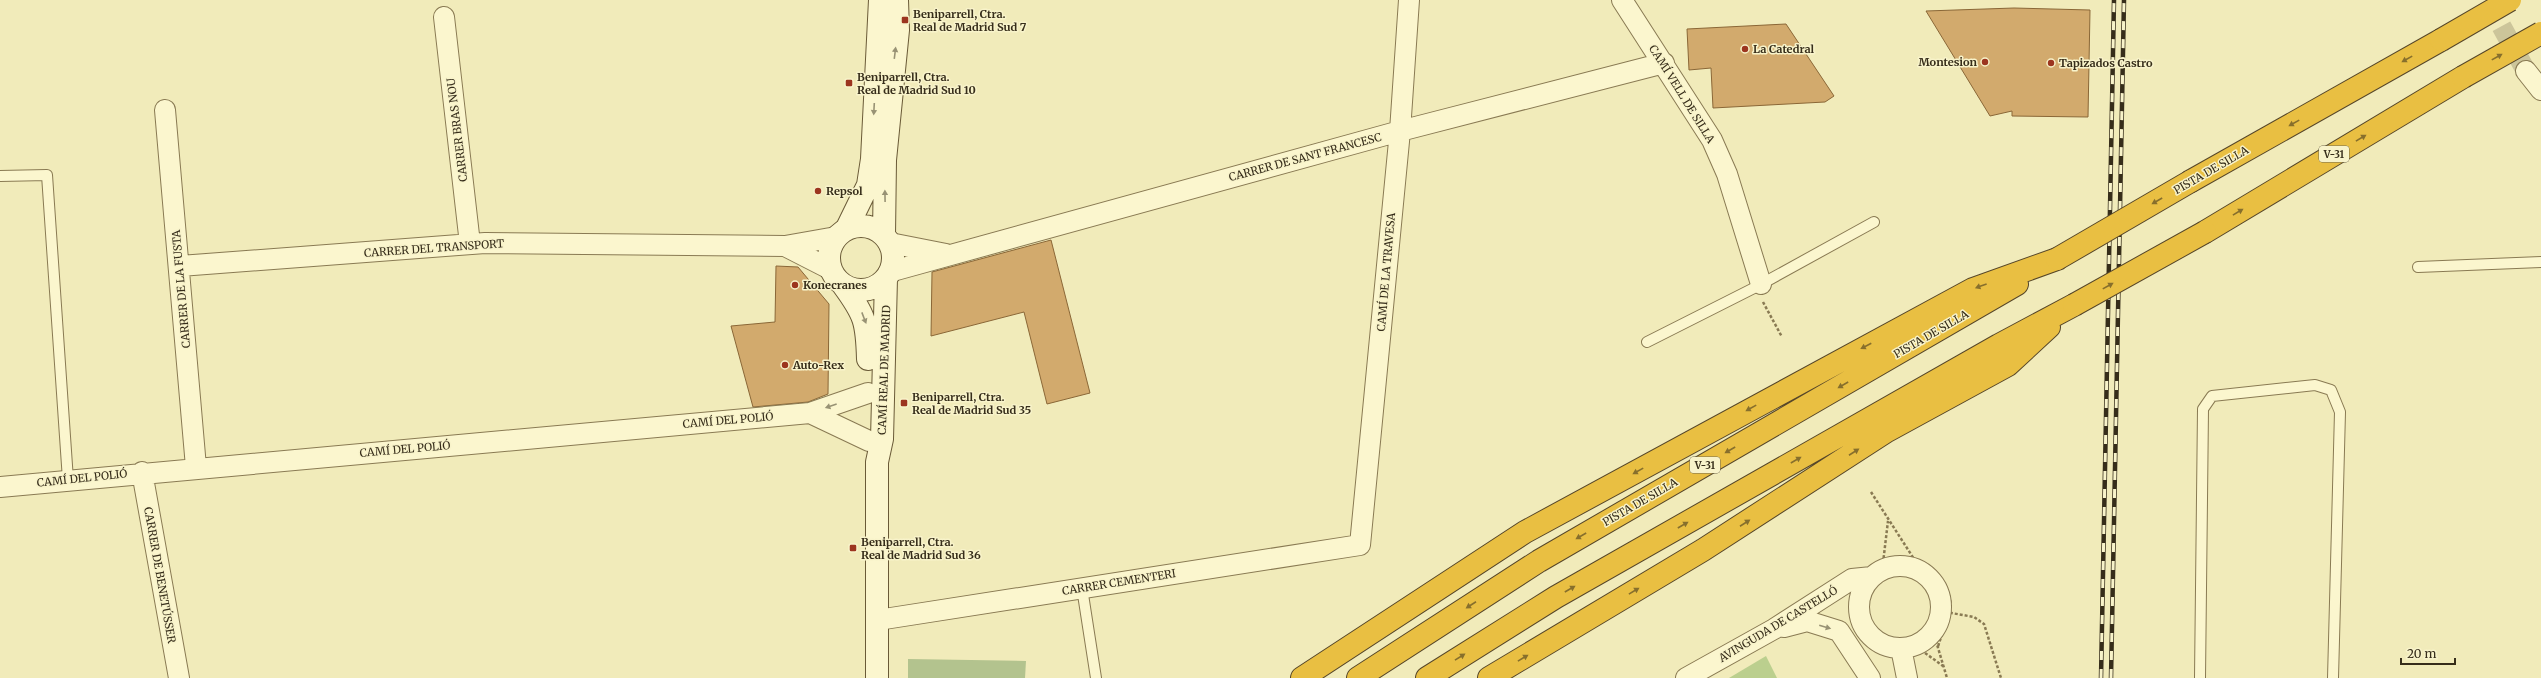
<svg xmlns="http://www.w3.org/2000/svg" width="2541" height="678" viewBox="0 0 2541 678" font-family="Merriweather,serif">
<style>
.green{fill:#bbcf8e}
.cemetery{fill:#b3c38e}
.building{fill:#d2aa6d;stroke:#8a6737}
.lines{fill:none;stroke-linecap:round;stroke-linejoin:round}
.street-tunnel{stroke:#ccc59a;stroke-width:20;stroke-dasharray:20 10;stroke-linecap:butt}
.lane-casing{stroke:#897a53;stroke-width:12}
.street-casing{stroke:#897a53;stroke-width:22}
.secondary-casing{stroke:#6a5a37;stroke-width:24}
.highway-casing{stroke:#564629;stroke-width:24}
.path{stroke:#897a53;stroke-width:2.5;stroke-dasharray:3 2;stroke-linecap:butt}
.lane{stroke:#fbf6ce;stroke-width:10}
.street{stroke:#fbf6ce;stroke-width:20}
.secondary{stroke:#fbf6ce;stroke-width:22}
.highway{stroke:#e9bf42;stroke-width:22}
.rail-casing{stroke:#362d1a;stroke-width:4.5}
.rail{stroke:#f8f3ca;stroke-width:3;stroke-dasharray:9;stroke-linecap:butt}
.highway-bridge-casing{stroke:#564629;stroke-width:24;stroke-linecap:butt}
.highway-bridge{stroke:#e9bf42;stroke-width:22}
.oneway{fill:#989274}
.oneway2{fill:#876f2c}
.poi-dot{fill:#9c351f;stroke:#f8f3ca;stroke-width:1.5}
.labels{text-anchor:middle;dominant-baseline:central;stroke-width:3;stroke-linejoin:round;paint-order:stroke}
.shield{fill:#f8f3ca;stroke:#70684f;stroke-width:1}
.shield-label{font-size:10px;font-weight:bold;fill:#362d1a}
.poi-label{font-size:11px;font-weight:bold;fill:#362d1a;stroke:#f8f3ca;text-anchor:start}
.street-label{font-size:11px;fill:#362d1a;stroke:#f8f3ca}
</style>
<rect width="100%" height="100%" fill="#f1ebba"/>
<path class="green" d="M1766,656L1777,678H1729Z"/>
<path class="cemetery" d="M908,659L1026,661L1025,678H908Z"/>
<path class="building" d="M2014,8L2090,10L2088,117L2012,116V111L1990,116L1926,11Z
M1786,24L1834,96L1825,102L1713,108L1711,68L1689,70L1687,29Z
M1051,240L1090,393L1047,404L1024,312L931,336L932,272Z
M776,266L798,267L829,304L828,394L808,402L753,407L731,326L775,322Z"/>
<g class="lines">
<path class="street-tunnel" d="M2487,0L2526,71"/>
<g class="lane-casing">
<path id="lane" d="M0,176L47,175L68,480
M2418,267L2541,262
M1647,342L1756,287L1874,222
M1082,588L1096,678
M2200,678L2203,409L2212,396L2315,385L2331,390L2340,412L2333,678"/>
</g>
<g class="street-casing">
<path id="street" d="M1622,0L1712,140L1727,174L1761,284
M444,17L470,244
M2526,71L2541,90
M165,110L196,467
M890,243L946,254
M785,246L830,269
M180,266L485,243L785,246L836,237
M889,272L1400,131L1664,63
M868,393L810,413L869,441
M142,472L179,678
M0,487L810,413
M1859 607a41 41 0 1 1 82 0a41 41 0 1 1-82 0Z
M878,620L1360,545L1400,131L1409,0
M1784,627L1807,621L1839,631L1870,678
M1901,648L1907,678
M1686,678L1774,629L1852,579L1872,577"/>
</g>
<g class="secondary-casing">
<path id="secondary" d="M829 258a32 32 0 1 1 64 0a32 32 0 1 1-64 0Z
M847,228L868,185L872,159L880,0
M884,235L885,160L898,30L897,0
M843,285C865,315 867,322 868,359
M877,678V462L882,439L886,278"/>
</g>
<g class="highway-casing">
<path id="highway" d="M2191,181L2441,40
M2205,232L2463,77
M1302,678L1525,532L1973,289L2057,259
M1358,678L1539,561L2017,284
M1427,678L1556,597L1999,345L2074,305
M1489,678L1703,550L1887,431L2008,365L2049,327"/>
</g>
<path class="path" d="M1763,302L1782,337
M1871,492L1923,573
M1915,560C1933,570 1954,587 1950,611C1947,623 1941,635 1938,647
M1883,563L1888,521
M1940,611L1974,617L1984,624L2001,678
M1933,631L1947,678
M1921,650L1943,666"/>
<use href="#lane" class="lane"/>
<use href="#street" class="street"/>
<use href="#secondary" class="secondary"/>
<use href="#highway" class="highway"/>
<g class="rail-casing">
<path id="rail" d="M2101,678L2114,0
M2111,678L2124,0"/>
</g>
<use href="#rail" class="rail"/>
<g class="highway-bridge-casing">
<path id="highway-bridge" d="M2441,40L2510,0
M2463,77L2541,33
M2057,259L2191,181
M2074,305L2205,232"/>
</g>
<use href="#highway-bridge" class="highway-bridge"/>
</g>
<defs><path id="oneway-solid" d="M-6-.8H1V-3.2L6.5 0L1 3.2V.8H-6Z"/></defs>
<g class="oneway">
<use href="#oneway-solid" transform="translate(895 53) rotate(-83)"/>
<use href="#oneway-solid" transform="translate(874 109) rotate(93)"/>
<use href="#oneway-solid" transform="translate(885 196) rotate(-91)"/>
<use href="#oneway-solid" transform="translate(864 318) rotate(69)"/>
<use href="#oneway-solid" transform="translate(831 406) rotate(161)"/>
<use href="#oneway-solid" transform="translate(1825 627) rotate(16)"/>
</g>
<g class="oneway2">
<use href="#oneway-solid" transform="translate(2497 57) rotate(-29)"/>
<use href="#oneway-solid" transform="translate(2407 59) rotate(151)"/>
<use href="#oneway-solid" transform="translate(2294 123) rotate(151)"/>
<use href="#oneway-solid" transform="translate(2361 138) rotate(-31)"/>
<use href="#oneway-solid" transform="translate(2157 201) rotate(150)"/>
<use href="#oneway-solid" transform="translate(2238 212) rotate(-31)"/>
<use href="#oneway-solid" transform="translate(1981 286) rotate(160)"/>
<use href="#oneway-solid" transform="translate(2108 286) rotate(-29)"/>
<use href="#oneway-solid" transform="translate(1866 346) rotate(152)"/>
<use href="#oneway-solid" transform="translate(1843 385) rotate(150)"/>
<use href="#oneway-solid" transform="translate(1751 408) rotate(151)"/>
<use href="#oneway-solid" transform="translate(1730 450) rotate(150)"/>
<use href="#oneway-solid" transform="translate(1854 452) rotate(-33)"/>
<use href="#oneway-solid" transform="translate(1796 460) rotate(-30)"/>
<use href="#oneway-solid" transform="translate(1638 471) rotate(151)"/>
<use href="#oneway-solid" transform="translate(1745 523) rotate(-33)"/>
<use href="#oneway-solid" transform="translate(1683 525) rotate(-30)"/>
<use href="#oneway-solid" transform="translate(1581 536) rotate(150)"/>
<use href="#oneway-solid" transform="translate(1570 589) rotate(-30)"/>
<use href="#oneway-solid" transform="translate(1634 591) rotate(-31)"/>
<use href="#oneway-solid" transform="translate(1471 605) rotate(147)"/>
<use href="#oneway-solid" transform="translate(1460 657) rotate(-32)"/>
<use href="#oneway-solid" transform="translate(1523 658) rotate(-31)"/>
</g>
<g class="poi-dot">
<rect x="901" y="16" width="8" height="8" rx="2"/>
<circle cx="1745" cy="49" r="4"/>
<circle cx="1985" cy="62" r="4"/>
<circle cx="2051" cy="63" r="4"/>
<rect x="845" y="79" width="8" height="8" rx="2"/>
<circle cx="818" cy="191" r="4"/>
<circle cx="795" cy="285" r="4"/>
<circle cx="785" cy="365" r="4"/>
<rect x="900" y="399" width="8" height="8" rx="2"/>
<rect x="849" y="544" width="8" height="8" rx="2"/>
</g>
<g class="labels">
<g class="shield">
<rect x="2319" y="146" width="30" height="16" rx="3"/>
<rect x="1690" y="457" width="30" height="16" rx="3"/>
</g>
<g class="shield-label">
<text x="2334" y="154">V-31</text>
<text x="1705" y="465">V-31</text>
</g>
<g class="poi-label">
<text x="913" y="14">Beniparrell, Ctra.<tspan x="913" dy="13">Real de Madrid Sud 7</tspan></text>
<text x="1753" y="49">La Catedral</text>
<text x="1977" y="62" text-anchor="end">Montesion</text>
<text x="2059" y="63">Tapizados Castro</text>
<text x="857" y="77">Beniparrell, Ctra.<tspan x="857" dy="13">Real de Madrid Sud 10</tspan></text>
<text x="826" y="191">Repsol</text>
<text x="803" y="285">Konecranes</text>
<text x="793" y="365">Auto-Rex</text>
<text x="912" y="397">Beniparrell, Ctra.<tspan x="912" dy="13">Real de Madrid Sud 35</tspan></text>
<text x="861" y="542">Beniparrell, Ctra.<tspan x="861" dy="13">Real de Madrid Sud 36</tspan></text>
</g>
<g class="street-label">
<text transform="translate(1682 94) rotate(58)">CAMÍ VELL DE SILLA</text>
<text transform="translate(457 130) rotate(-97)">CARRER BRAS NOU</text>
<text transform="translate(1305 157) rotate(-15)">CARRER DE SANT FRANCESC</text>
<text transform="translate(2211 170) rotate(-30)">PISTA DE SILLA</text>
<text transform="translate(434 248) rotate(-4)">CARRER DEL TRANSPORT</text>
<text transform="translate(1386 272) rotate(-85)">CAMÍ DE LA TRAVESA</text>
<text transform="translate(181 289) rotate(-95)">CARRER DE LA FUSTA</text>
<text transform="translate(1931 334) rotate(-30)">PISTA DE SILLA</text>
<text transform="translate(884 370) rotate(-88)">CAMÍ REAL DE MADRID</text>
<text transform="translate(728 420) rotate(-5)">CAMÍ DEL POLIÓ</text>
<text transform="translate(405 449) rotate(-5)">CAMÍ DEL POLIÓ</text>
<text transform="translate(82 478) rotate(-6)">CAMÍ DEL POLIÓ</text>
<text transform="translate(1640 502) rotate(-30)">PISTA DE SILLA</text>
<text transform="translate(160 575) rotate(80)">CARRER DE BENETÚSSER</text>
<text transform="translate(1119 582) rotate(-9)">CARRER CEMENTERI</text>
<text transform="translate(1778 624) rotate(-31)">AVINGUDA DE CASTELLÓ</text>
</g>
</g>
<path d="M2401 658v6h54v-6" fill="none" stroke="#362d1a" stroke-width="2"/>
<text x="2407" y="658" font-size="12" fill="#362d1a" stroke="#f8f3ca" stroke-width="3" paint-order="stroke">20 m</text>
</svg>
